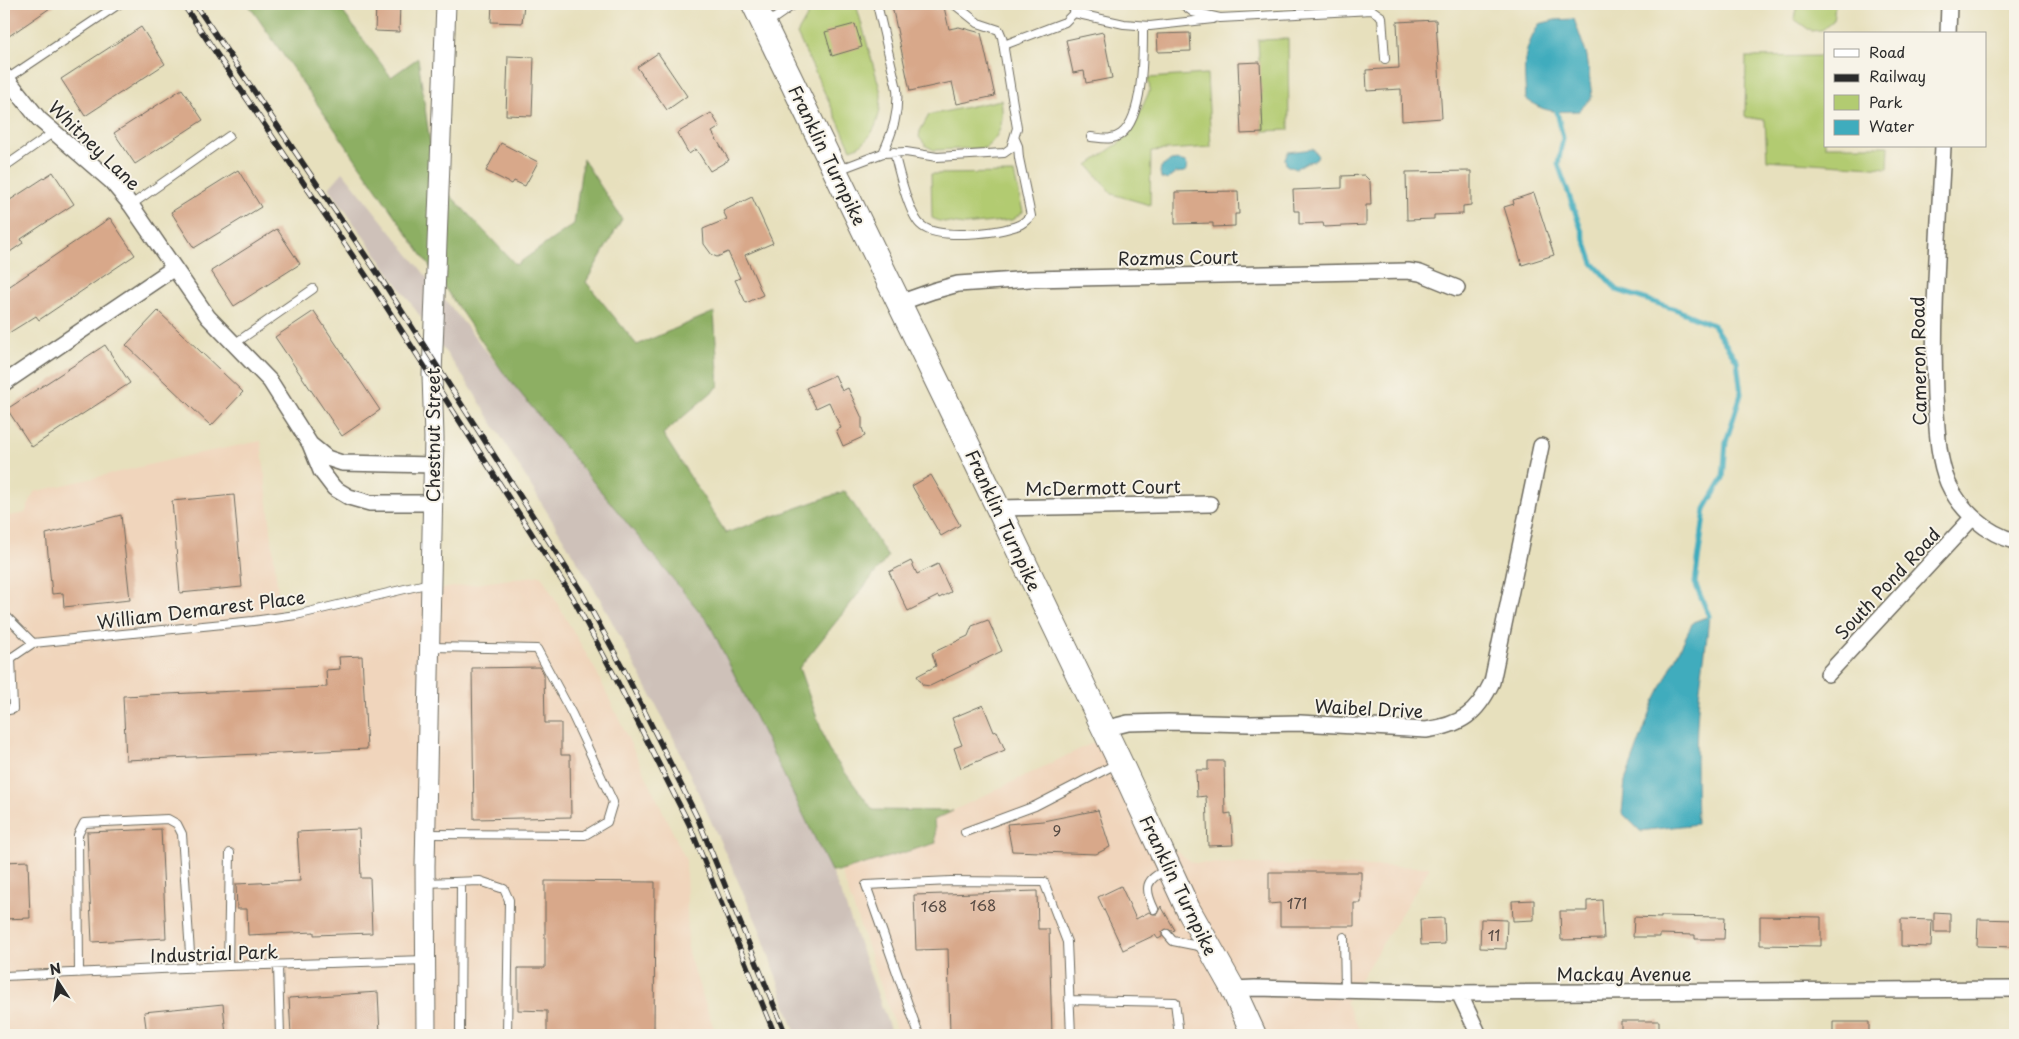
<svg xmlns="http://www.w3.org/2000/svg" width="2019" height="1039" viewBox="0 0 2019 1039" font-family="'Playpen Sans',sans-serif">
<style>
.built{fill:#f0d5bc}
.industrial{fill:#cec1b9}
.green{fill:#b2cb71;stroke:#6e7b4e}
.forest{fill:#8daf63;stroke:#5c6d47}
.water{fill:#3facbd;stroke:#356c74}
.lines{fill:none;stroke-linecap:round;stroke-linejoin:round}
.stream{stroke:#3facbd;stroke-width:5}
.building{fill:#d8a88a}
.service-casing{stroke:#6d6a5e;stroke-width:10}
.minor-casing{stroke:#6d6a5e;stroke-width:18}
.tertiary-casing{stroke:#6d6a5e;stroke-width:21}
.primary-casing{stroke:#6d6a5e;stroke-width:26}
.service{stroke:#fff;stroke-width:8}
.minor{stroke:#fff;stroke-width:15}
.tertiary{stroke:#fff;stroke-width:19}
.primary{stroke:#fff;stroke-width:24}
.rail-casing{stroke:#2b2b2b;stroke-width:5.5}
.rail{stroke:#f7f3e8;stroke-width:4;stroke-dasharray:11;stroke-linecap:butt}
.labels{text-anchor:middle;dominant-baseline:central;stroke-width:4;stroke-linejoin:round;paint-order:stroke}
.number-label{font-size:15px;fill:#564a43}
.street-label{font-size:18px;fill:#2b2b2b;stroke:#f7f3e8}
</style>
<rect width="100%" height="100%" fill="#f7f3e8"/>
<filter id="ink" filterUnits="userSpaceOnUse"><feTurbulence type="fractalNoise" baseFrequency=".02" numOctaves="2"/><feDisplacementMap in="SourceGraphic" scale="10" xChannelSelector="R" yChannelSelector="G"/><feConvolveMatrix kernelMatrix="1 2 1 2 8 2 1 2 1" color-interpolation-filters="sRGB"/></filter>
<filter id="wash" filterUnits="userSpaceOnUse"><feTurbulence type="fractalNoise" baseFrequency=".0096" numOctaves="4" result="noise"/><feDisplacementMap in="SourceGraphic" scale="20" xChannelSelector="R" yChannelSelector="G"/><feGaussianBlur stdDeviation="1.12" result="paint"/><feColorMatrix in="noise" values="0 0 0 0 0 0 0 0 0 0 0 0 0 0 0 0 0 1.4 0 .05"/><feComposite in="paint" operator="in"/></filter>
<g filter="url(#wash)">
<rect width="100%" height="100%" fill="#e7e0bd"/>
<path class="built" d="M261,441L280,611L541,575L596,671L686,860L688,953L716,1035H4V517L25,513L34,492L191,455Z
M1113,733L1163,842L1193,863L1430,867L1346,1002L1362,1035H898L841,871L936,843L934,820Z"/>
<path class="industrial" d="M343,172L503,372L709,623L780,759L842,896L892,1035H796L760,930L674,739L599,597L471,388L329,188Z"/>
<path class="green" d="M819,4H856L881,93C881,115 875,142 851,149L797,34L813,6Z
M1797,4H1835L1833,21L1822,30L1811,31L1794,19Z
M1288,39L1289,130L1263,131L1258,40Z
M1825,56V146H1889L1888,168L1767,160L1765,120L1745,117L1746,57Z
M1207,74L1211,147L1151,151L1150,205L1112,194L1088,165L1129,136L1150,90L1148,78Z
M1001,100C1004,120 1002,135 985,148L934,150L926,146L919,137L920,131L929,115Z
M1014,173L1023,212L1012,220L964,225L939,221L932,218L931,174Z"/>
<path class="forest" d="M248,4H337L391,77L418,58L435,179L516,265L574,224L583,159L622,219L586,282L637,345L714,312L719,386L663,434L726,533L845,491L888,557L799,668L829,751L873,810L953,811L934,820L936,843L841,871H831L709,623L503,372Z"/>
<path class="water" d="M1574,19L1587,56L1592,97L1579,111C1556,112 1545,113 1526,99C1524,64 1521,55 1539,24L1555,20Z
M1313,149L1318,156L1314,161L1307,162L1295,169L1286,165L1285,158L1288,152Z
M1178,160L1186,162L1187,167L1185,172L1175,173L1168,180L1161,178L1160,172L1161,167L1171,161Z
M1709,616C1707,643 1702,669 1699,696C1695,739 1696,782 1697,824L1640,831L1622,813L1625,781L1654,702L1693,622Z"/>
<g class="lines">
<path class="stream" d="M1557,112L1563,138L1558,164L1593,263L1617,290L1675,309L1713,325L1737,361L1741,394L1726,442L1723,478L1705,509L1695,583L1709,616"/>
</g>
<g id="blocks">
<path class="building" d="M4,4H56L9,36L4,28Z
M376,4H400L399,32L375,31Z
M492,4H524L522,23L491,22Z
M904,4H932L933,9L944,7L949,29L959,27L981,33L995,96L957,104L952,82L910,91L892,6Z
M1436,20L1442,118L1402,121L1401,89L1367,91L1366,70L1399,68L1397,22Z
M855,24L862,47L832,56L825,32Z
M141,27L165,64L85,116L61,79Z
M1103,32L1112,78L1086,83L1084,71L1073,73L1066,40Z
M1190,33L1191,51L1158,52L1157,34Z
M658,53L687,96L667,110L637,67Z
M508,56L534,57L532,116L506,115Z
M1260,62L1263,133L1241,134L1238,63Z
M182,89L203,120L135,164L114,133Z
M711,113L720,127L712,132L729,160L710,171L696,149L689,154L677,133Z
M501,143L538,162L525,186L514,181L512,184L486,171Z
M238,170L261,207L194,248L171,212Z
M1471,171V205L1463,206V214L1434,215V219L1407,220L1406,172Z
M53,172L74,204L21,239L23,243L4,256V204Z
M1364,175L1370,181L1371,205H1366V225L1324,227L1323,223L1299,224V211H1294L1293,190L1342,188V176Z
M1238,191L1239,214H1235V226L1213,227V223L1175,224V192Z
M1534,193L1554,255L1522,265L1504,207L1514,204L1513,200Z
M752,197L773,243L745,255L763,295L746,303L735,280L740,278L728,252L717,257L712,255L704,244L703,229L727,219L723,211Z
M110,218L135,255L39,320L36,316L4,336V290Z
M277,229L300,264L234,306L211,271Z
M158,311L243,392L211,426L126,345Z
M314,311L380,410L342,436L275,337Z
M105,345L130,383L32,447L7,409Z
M835,375L842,391L848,388L862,418V428L865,436L843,446L836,430L841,428L829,402L816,408L806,388Z
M931,475L960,525L941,536L912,486Z
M234,495L242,587L180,593L172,501Z
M121,515L130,600L64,607L63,593L52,594L46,534Z
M911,561L917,574L938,564L951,592L939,598L938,596L908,611L889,572Z
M988,620L1002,651L930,686L923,685L917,676L936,666L932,653L968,636L972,626Z
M362,656L367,749L126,760L123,696L327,687L326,670L340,669L339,657Z
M540,667L544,674L545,723H561V755H570L571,817L474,819L472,668Z
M983,705L994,732L997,731L1005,750L961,768L954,748L962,745L952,718Z
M1208,761H1224L1225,814L1231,813L1233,845L1208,846L1206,796L1197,797L1196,770H1208Z
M1098,810L1110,847L1096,854L1012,851L1007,824L1043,821Z
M161,829L166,938L92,942L87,832Z
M359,829L361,878H370L372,933L314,935V932L248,935L247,909H237L236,884L300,881L297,832Z
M28,861L30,918L4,919V862Z
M1269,872H1361V903H1354V926H1280V903L1269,904Z
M545,881L655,882L654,1035H547V1011L518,1010V968H545Z
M1121,886L1136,919L1149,912L1153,914H1157L1161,906L1175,930L1172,931L1166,929L1162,932V937L1158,939L1155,935L1123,950L1098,897Z
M1037,891L1038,929H1049L1052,1035H950L948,949L916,950L914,895Z
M1534,900V920L1513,921L1512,901Z
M1602,900L1604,939L1561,940L1560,911H1587V901Z
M1934,912L1950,913V932H1934Z
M1661,916L1725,917L1724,939H1695V935L1660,934V937H1633L1634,917L1661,918Z
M1760,916L1821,917V946L1760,945Z
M1444,918L1445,944L1421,945L1420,919Z
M1481,919L1507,920L1506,949L1480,948Z
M1901,919L1932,920L1931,947L1901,946Z
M1978,919L2015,920V947L1977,946Z
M378,992L380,1035H291L289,998Z
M223,1004L226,1035H147L144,1012Z
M1621,1021H1659V1035H1621Z
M1833,1022H1869V1035H1833Z"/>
</g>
</g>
<g filter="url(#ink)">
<use href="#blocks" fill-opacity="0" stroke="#6d6a5e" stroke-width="1"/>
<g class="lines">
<g class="service-casing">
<path id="service" d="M877,4L897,89C899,113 893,131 883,153
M1182,4L1193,12L1220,18L1372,10L1382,17L1385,59
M1074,13L1124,24L1150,26L1213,19
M766,24L795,4
M1004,45L1065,22L1074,13L1075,4
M7,79L119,4
M1091,137C1101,138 1112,141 1121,134C1144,117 1143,52 1143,26
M894,152C898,168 909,217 922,226C940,240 999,233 1019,225C1024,223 1027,219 1031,216L1019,158L1018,146L1015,139
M4,167L54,132
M838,170L883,153L906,152L937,157L1004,153L1011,148L1017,128L1002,37L999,30L978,23L954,4
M131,205L229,136
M234,344L313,289
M4,614L33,643
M4,711L13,709L11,658L33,643L253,621L296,615L430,583
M965,832L1035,806L1118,763
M425,834L585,835L607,822L613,802L572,714L537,649L429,647
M425,883L480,881L504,889L509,900L507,1035
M1154,909C1144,888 1145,879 1167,870
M1167,934L1173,941L1203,947
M1344,937L1345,990
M228,966L230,853
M278,966L280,1035
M79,973L78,835L84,823L168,819L177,824L182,834L191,968
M4,976L228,966L426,960
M1069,1000L1175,1002L1179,1035
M460,1035L461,882
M919,1035L866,885L951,881L1044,882L1067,942L1071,1035"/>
</g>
<g class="minor-casing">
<path id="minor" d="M1948,34L1949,4
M4,75L39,119L111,181L131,205L208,317L270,381L310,444L321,471L334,488L349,497L370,503H432
M1943,146C1939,230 1932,313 1935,397C1937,425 1937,457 1948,483C1960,510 1987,534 2015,541
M899,303L933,291L958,284L1030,279L1408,271L1420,273L1457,288
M4,383L174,268
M311,445L327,458L342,463L434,465
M998,508L1210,504
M1828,674L1973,517
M1104,729L1128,723L1168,722L1250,724L1300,723L1426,730C1461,725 1477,714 1492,682L1541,446
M1233,989L1255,988L1459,993L2015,989
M1459,993L1479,1035"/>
</g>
<g class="tertiary-casing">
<path id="tertiary" d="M426,1035L425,866L434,438L432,375L446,4"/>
</g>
<g class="primary-casing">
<path id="primary" d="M754,4L953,414L1120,762L1188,909L1233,989L1254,1035"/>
</g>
<use href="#service" class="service"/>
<use href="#minor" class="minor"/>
<use href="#tertiary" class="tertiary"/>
<use href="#primary" class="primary"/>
<g class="rail-casing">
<path id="rail" d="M183,4L373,286L573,598L614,675L689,824L775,1035
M195,4L382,280L582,593L624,670L698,819L786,1035"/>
</g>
<use href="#rail" class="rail"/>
</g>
</g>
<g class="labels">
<g class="number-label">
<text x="1057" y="829">9</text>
<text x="1297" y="902">171</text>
<text x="983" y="904">168</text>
<text x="934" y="905">168</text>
<text x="1494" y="934">11</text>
</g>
<g class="street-label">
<text transform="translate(95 145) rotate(44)">Whitney Lane</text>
<text transform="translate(828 155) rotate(64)">Franklin Turnpike</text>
<text transform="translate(1178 257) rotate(-1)">Rozmus Court</text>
<text transform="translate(1918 361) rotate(-91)">Cameron Road</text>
<text transform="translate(432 435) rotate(-90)">Chestnut Street</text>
<text transform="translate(1103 487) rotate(-1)">McDermott Court</text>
<text transform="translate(1004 520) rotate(65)">Franklin Turnpike</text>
<text transform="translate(1887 583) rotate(-47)">South Pond Road</text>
<text transform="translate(201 609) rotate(-7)">William Demarest Place</text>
<text transform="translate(1369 708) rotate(3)">Waibel Drive</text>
<text transform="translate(1179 885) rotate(64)">Franklin Turnpike</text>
<text transform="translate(214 953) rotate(-2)">Industrial Park</text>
<text x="1624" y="973">Mackay Avenue</text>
</g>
</g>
<rect width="2019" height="1039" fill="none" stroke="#f7f3e8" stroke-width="20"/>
<rect x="1824" y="32" width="162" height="115" fill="#f7f3e8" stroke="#a5a39c"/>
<rect x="1834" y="49" width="25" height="8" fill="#ffffff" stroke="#a5a39c"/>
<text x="1869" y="58" font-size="15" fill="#2b2b2b">Road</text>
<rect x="1834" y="74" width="25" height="8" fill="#2b2b2b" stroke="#a5a39c"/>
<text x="1869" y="82" font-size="15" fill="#2b2b2b">Railway</text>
<rect x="1834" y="95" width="25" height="15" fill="#b2cb71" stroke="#a5a39c"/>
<text x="1869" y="108" font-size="15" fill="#2b2b2b">Park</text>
<rect x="1834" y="120" width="25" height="15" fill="#3facbd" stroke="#a5a39c"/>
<text x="1869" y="132" font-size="15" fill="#2b2b2b">Water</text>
<g transform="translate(58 982) rotate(348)" stroke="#f7f3e8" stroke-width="4" paint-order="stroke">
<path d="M0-4L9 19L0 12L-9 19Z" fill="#2b2b2b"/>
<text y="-8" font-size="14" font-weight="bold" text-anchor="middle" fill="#2b2b2b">N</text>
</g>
</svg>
